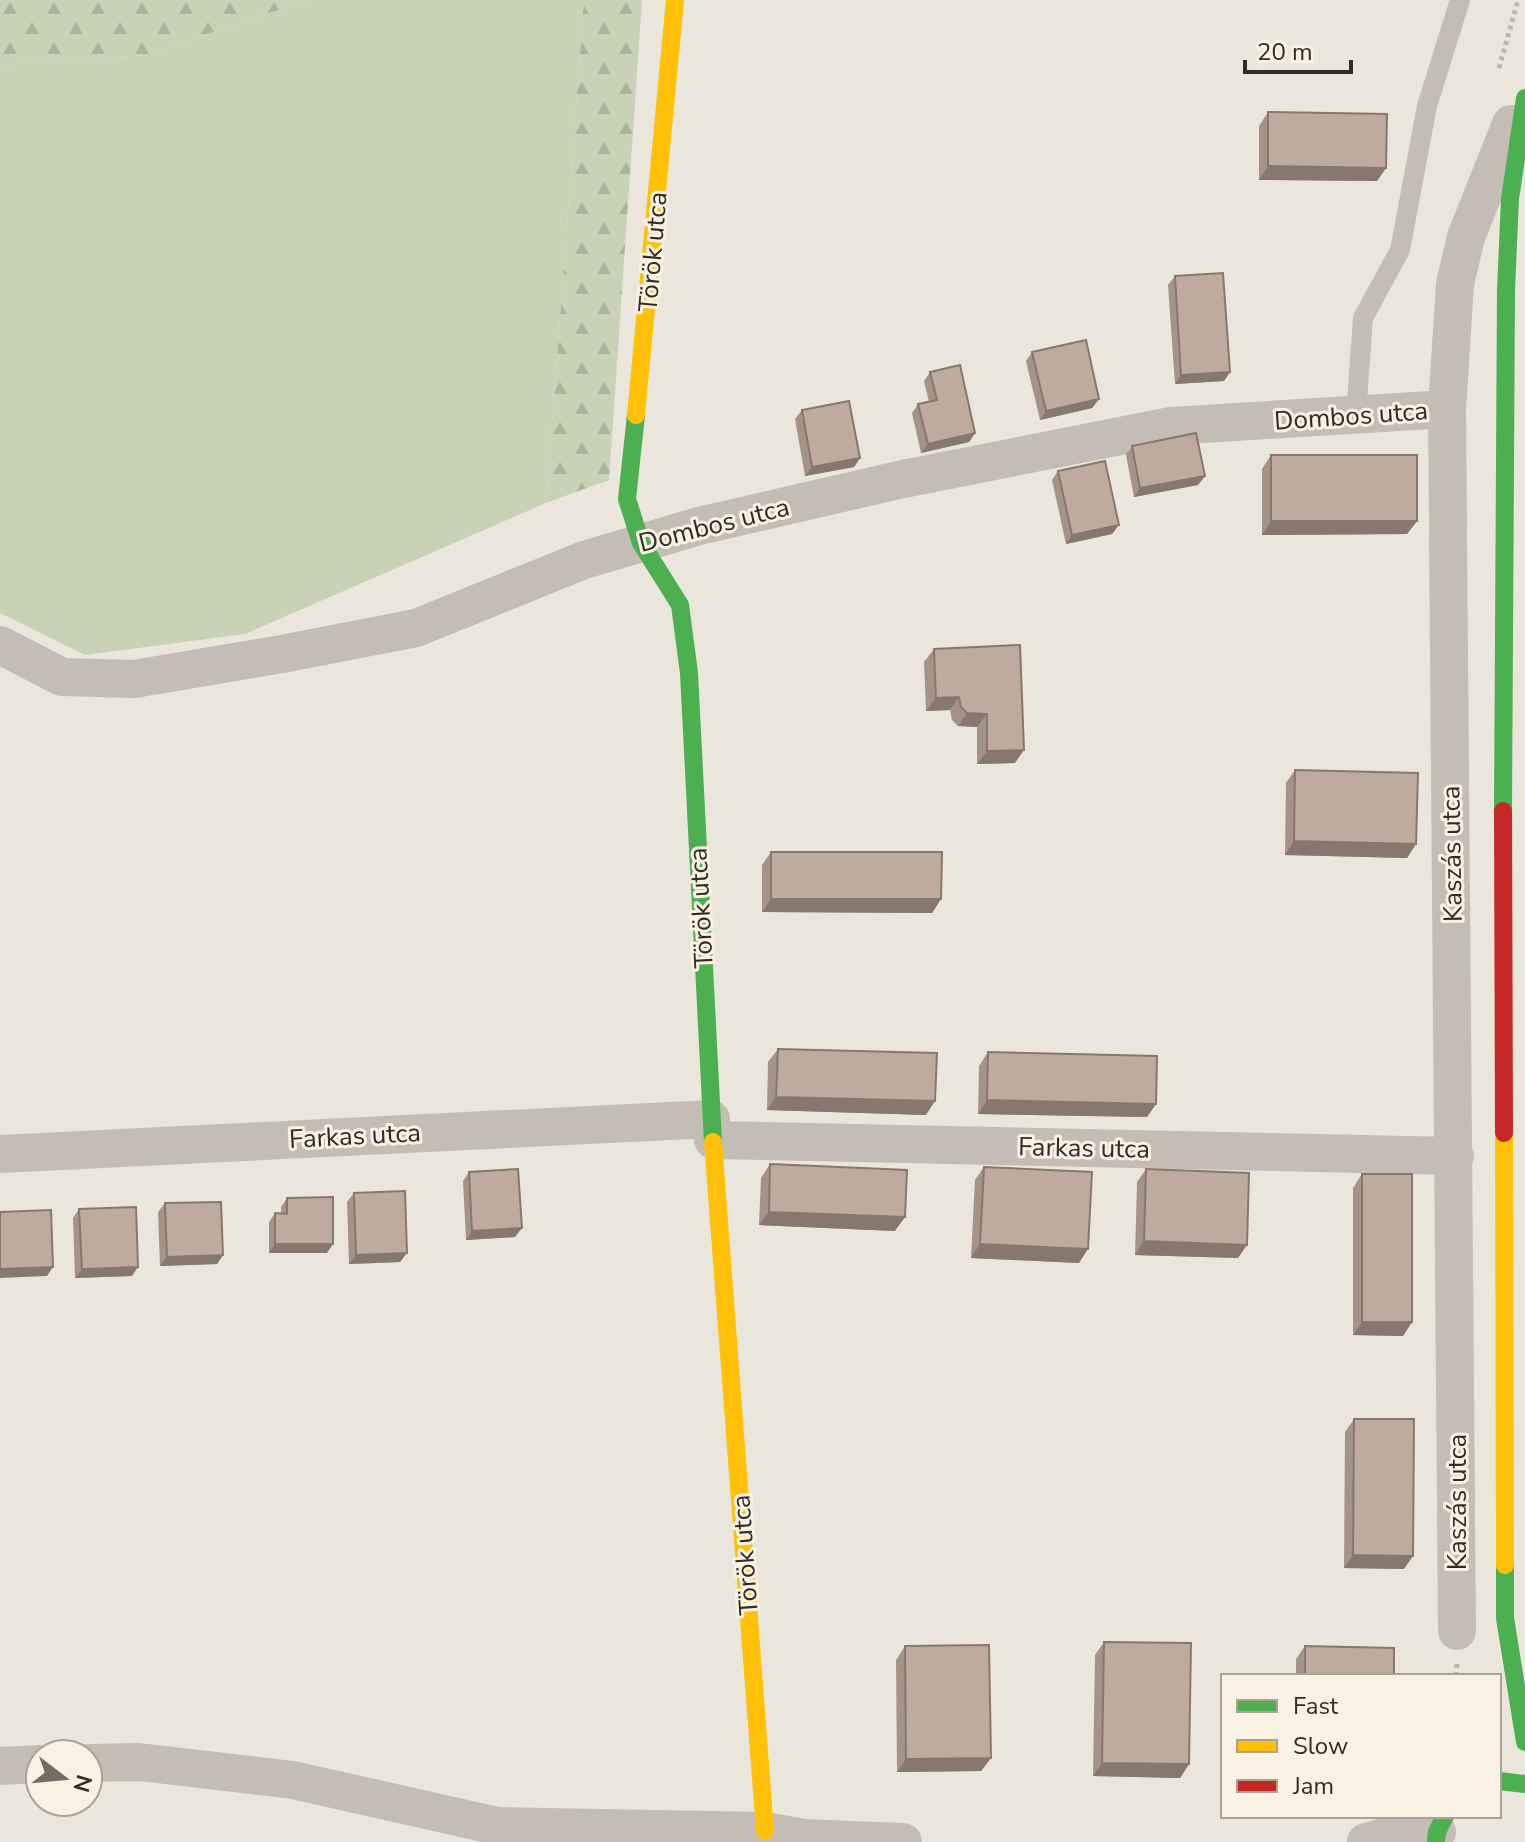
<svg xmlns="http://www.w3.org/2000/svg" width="1525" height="1842" viewBox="0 0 1525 1842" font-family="'Nunito Sans',sans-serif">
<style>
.green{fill:#c9d1b6}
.forest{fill:url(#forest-firs)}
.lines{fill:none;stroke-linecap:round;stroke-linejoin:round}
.path{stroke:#bcb6ae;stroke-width:5;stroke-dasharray:4 4;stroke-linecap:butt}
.lane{stroke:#c3bdb6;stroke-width:20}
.street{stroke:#c3bdb6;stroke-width:38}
.fast{stroke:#4caf50;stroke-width:18}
.slow{stroke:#ffc107;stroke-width:18}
.jam{stroke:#c62828;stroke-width:18}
.wall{fill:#a49387}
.shaded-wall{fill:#86786e}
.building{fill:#bfab9d;stroke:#86786e;stroke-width:2}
.labels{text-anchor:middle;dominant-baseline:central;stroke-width:6;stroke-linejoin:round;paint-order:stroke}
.street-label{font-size:26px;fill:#332b24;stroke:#f9f1e2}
</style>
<defs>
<pattern id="forest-firs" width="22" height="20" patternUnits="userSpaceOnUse" patternTransform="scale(2)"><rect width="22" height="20" fill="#c9d1b6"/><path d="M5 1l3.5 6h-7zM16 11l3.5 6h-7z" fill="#adb49c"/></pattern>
</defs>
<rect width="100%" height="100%" fill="#ebe6dc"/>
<path class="green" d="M308,0H584L546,503L245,634L85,655L0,613V65L146,55Z"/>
<path class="forest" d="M0,0H308L146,55L0,65Z
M584,0H642L609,480L546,503Z"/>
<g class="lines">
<path class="path" d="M1499,68L1518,0
M1456,1676L1457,1664"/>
<path class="lane" d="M1356,415L1363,318L1400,250L1427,106L1460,0"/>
<path class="street" d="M0,645L62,677L134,679L282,654L416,628L584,560L699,526L903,479L1171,426L1447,409
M713,1140L1455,1156
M0,1154L711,1119
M1457,1631L1447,409L1455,284L1466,237L1511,124
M88,1763L139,1762L293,1780L497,1826L765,1831L804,1838L903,1842
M0,1766L40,1764
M1366,1842L1395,1834L1437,1832"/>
<path class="fast" d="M636,415L627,499L641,543L680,605L689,673L713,1142
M1503,811L1506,290L1510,199L1525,98
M1505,1565V1618L1525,1742
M1499,1781L1525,1784
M1436,1842L1437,1832L1445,1816"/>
<path class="slow" d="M636,415L675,0
M1504,1133L1505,1565
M713,1142L765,1831"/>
<path class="jam" d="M1503,811L1504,1133"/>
</g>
<path class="wall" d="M1268,112L1386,168L1377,181L1259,180V126Z
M1175,276L1230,372L1224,381L1175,384L1168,285Z
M1032,352L1099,399L1092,408L1040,420L1026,361Z
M930,372L975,433L969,442L921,453L912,413L918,404L929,402L924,381Z
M802,410L860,458L854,467L805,476L795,419Z
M1132,446L1205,476L1198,485L1134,497L1126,455Z
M1271,455L1417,521L1407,534L1262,535V469Z
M1058,471L1112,534L1066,544L1052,480Z
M1020,645L1015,763L977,764V727L958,726L952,720L950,710L926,711L924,662L934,649Z
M1295,770L1416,844L1407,858L1285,855L1286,783Z
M771,852L941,899L932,913L762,912V865Z
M778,1049L926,1115L767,1110L768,1062Z
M988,1052L1156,1104L1147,1117L978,1114L979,1066Z
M770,1164L895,1231L759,1225L761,1178Z
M984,1167L1079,1263L971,1258L975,1180Z
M1146,1169L1238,1258L1135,1255L1137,1182Z
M469,1172L515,1237L466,1240L463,1181Z
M1362,1174L1412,1322L1403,1336L1353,1335V1188Z
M354,1193L400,1262L349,1264L347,1202Z
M287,1198L327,1253H269V1222L275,1213H281V1207Z
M165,1203L223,1255L217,1264L160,1266L158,1212Z
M79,1209L132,1276L75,1278L73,1218Z
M1354,1419L1404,1569L1344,1568L1345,1432Z
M1104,1642L1189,1764L1180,1778L1093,1776L1095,1655Z
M905,1646L991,1758L981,1771L897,1772L896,1660Z
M1305,1646L1394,1676H1296V1659Z"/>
<path class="shaded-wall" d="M1268,166L1386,168L1377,181L1259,180Z
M1230,372L1224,381L1175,384L1181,375Z
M1099,399L1092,408L1040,420L1046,411Z
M975,433L969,442L921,453L928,444Z
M860,458L854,467L805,476L812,467Z
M1205,476L1198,485L1134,497L1140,488Z
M1271,521H1417L1407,534L1262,535Z
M1119,525L1112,534L1066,544L1072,535Z
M959,697L950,710L926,711L936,698Z
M967,713L987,714L977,727L958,726Z
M1024,750L1015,763L977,764L987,751Z
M1294,841L1416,844L1407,858L1285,855Z
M771,899H941L932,913L762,912Z
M776,1097L935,1101L926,1115L767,1110Z
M987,1100L1156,1104L1147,1117L978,1114Z
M769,1212L905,1217L895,1231L759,1225Z
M522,1228L515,1237L466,1240L472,1231Z
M1144,1241L1247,1245L1238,1258L1135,1255Z
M275,1244H333L327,1253H269Z
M980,1244L1088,1249L1079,1263L971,1258Z
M407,1253L400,1262L349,1264L356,1255Z
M223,1255L217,1264L160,1266L167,1257Z
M53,1267L47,1276L0,1278V1269Z
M138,1267L132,1276L75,1278L82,1269Z
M1362,1322H1412L1403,1336L1353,1335Z
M1353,1555L1413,1556L1404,1569L1344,1568Z
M991,1758L981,1771L897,1772L906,1759Z
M1102,1763L1189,1764L1180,1778L1093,1776Z"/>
<path class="building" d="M1268,112L1387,114L1386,168L1268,166Z
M1223,273L1230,372L1181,375L1175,276Z
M1086,340L1099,399L1046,411L1032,352Z
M960,365L975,433L928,444L918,404L937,400L930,372Z
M849,401L860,458L812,467L802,410Z
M1196,433L1205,476L1140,488L1132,446Z
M1271,455H1417V521H1271Z
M1105,461L1119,525L1072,535L1058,471Z
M1020,645L1024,750L987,751V714L967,713L961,707L959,697L936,698L934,649Z
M1295,770L1418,773L1416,844L1294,841Z
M771,852H942L941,899H771Z
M778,1049L937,1053L935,1101L776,1097Z
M988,1052L1157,1056L1156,1104L987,1100Z
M770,1164L907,1170L905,1217L769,1212Z
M984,1167L1092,1172L1088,1249L980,1244Z
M518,1169L522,1228L472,1231L469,1172Z
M1146,1169L1249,1173L1247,1245L1144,1241Z
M1362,1174H1412V1322H1362Z
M405,1191L407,1253L356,1255L354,1193Z
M333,1197V1244H275V1213L287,1214V1198Z
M221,1202L223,1255L167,1257L165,1203Z
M136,1207L138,1267L82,1269L79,1209Z
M51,1210L53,1267L0,1269V1212Z
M1354,1419H1414L1413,1556L1353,1555Z
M1104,1642L1191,1643L1189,1764L1102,1763Z
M989,1645L991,1758L906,1759L905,1646Z
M1305,1646L1394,1648V1676H1305Z"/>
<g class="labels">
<g class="street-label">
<text transform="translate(653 252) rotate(-85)">Török utca</text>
<text transform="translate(1351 416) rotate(-4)">Dombos utca</text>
<text transform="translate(714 525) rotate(-14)">Dombos utca</text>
<text transform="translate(1452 854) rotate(-91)">Kaszás utca</text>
<text transform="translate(701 908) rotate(-93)">Török utca</text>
<text transform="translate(355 1136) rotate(-3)">Farkas utca</text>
<text transform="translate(1084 1148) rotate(1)">Farkas utca</text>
<text transform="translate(1457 1502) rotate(-90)">Kaszás utca</text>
<text transform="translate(745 1555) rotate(-94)">Török utca</text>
</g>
</g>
<rect x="1221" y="1674" width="280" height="144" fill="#f9f1e2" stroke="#aaa296" stroke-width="2"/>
<rect x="1237" y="1700" width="40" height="12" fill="#4caf50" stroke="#aaa296" stroke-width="2"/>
<text x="1293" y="1714" font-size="24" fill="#332b24">Fast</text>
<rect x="1237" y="1740" width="40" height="12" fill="#ffc107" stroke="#aaa296" stroke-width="2"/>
<text x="1293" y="1754" font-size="24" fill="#332b24">Slow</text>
<rect x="1237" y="1780" width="40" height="12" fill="#c62828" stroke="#aaa296" stroke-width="2"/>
<text x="1293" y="1794" font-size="24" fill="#332b24">Jam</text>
<g transform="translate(64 1778) rotate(106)"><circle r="38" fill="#f9f1e2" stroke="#aaa296" stroke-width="2"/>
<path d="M0-6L14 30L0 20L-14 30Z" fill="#736c64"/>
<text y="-12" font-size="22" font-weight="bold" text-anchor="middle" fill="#332b24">N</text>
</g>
<path d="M1245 60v12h106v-12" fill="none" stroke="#332b24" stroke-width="4"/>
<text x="1257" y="60" font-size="24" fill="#332b24" stroke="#f9f1e2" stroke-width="6" paint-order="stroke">20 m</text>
</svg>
